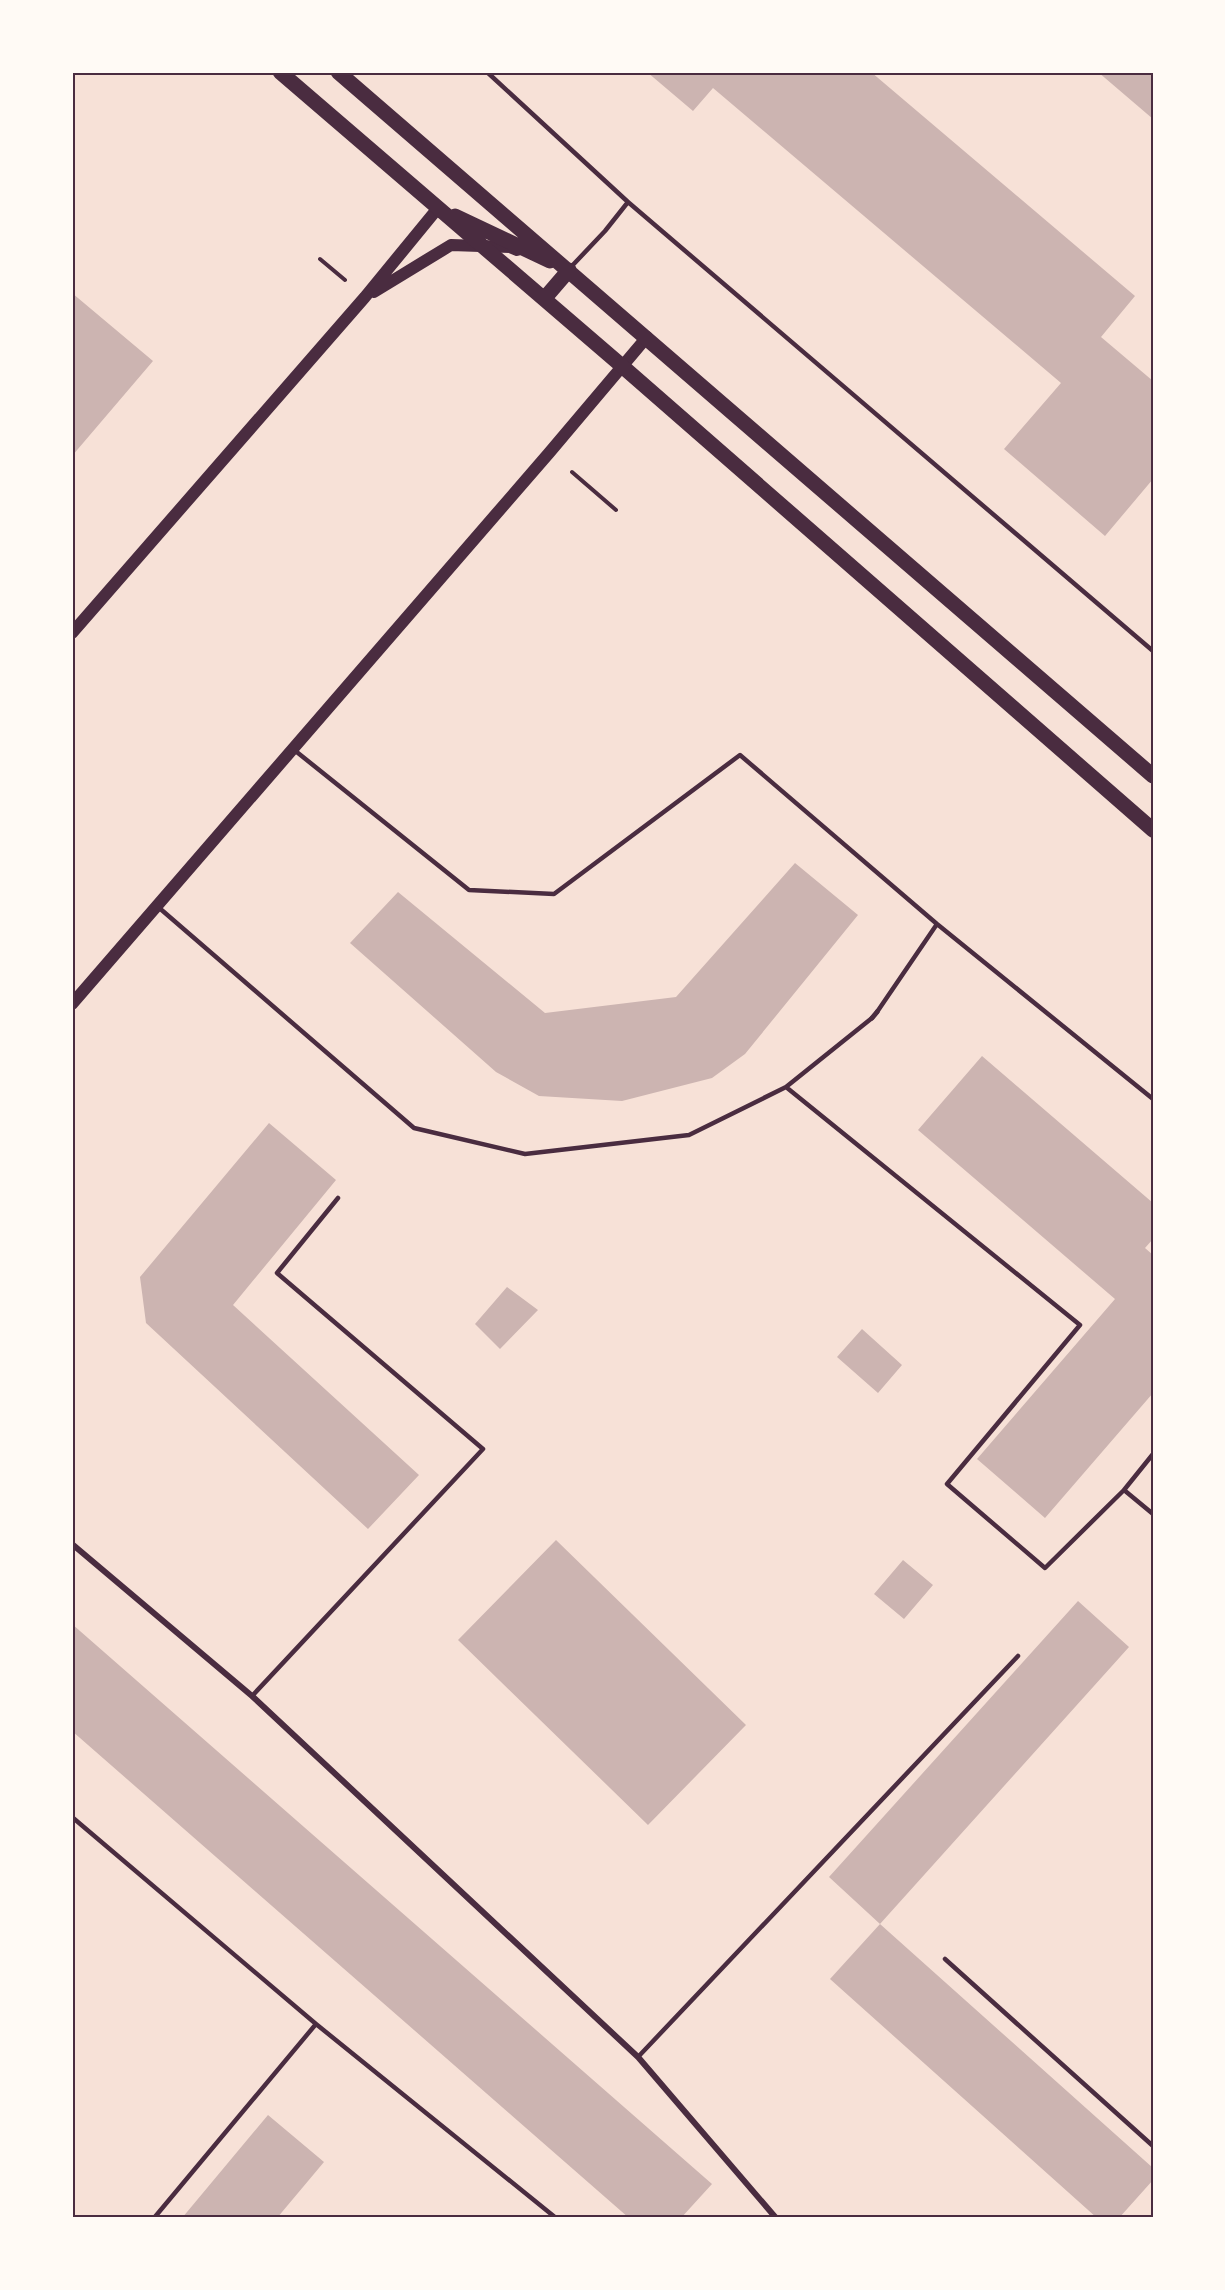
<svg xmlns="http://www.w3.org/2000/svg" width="1225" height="2290" viewBox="0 0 1225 2290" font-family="Barlow,sans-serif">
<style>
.building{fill:#ccb4b1}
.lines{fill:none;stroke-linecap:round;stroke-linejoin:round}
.path{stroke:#4a2c40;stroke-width:4}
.service{stroke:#4a2c40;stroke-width:4.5}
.pedestrian{stroke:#4a2c40;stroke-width:5}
.minor{stroke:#4a2c40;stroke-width:6}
.secondary{stroke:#4a2c40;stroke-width:12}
.primary{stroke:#4a2c40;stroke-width:15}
.neatline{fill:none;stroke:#4a2c40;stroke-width:2}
</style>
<rect width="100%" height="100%" fill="#f7e1d7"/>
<path class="building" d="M647,72H871L1135,296L1101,337L1153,381V479L1105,536L1004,449L1061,383L713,88L693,111Z
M1098,72H1153V119Z
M72,293L153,361L72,456Z
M795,863L858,915L745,1054L712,1078L622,1101L539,1096L496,1072L350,943L398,892L545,1013L676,997Z
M982,1056L1153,1203V1239L1145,1248L1153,1255V1393L1045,1518L977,1459L1115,1299L918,1130Z
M269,1123L336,1180L233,1305L419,1475L368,1529L146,1323L140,1277Z
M507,1287L538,1310L500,1349L475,1324Z
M862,1329L902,1365L878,1393L837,1357Z
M556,1540L746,1725L648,1825L458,1640Z
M903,1560L933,1585L904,1619L874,1594Z
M1078,1601L1129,1647L880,1924L829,1877Z
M72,1624L712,2184L681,2218H629L72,1731Z
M880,1924L1153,2168V2180L1119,2218H1097L830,1979Z
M268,2115L324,2162L277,2218H182Z"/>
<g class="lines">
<path class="path" d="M320,259L345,280
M572,472L616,510"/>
<path class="service" d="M487,72L628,202L605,231L570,268
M628,202L1153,651
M293,749L469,890L554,894L740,755L937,924L1153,1099
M157,906L414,1128L525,1154L689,1135L786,1087L1080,1325L947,1484L1045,1568L1124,1490
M877,1012L937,924
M786,1087L872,1018
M1153,1454L1124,1490L1153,1514
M252,1696L483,1449L277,1273L338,1198
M72,1817L316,2024L154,2218
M945,1959L1153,2146
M316,2024L556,2218
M638,2057L1018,1656"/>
<path class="pedestrian" d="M872,1018L877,1012"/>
<path class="minor" d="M72,1544L252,1696L638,2057L776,2218"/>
<path class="secondary" d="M374,292L451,245L510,247L517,250
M72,633L365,297L438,208
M72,1004L549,453L647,337"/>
<path class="primary" d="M280,72L622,366L1153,830
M338,72L1153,776
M455,216L550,261
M544,299L569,270"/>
</g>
<rect width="1225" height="2290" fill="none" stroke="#fffaf5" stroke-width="147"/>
<rect x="74" y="74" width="1078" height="2142" class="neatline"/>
</svg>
